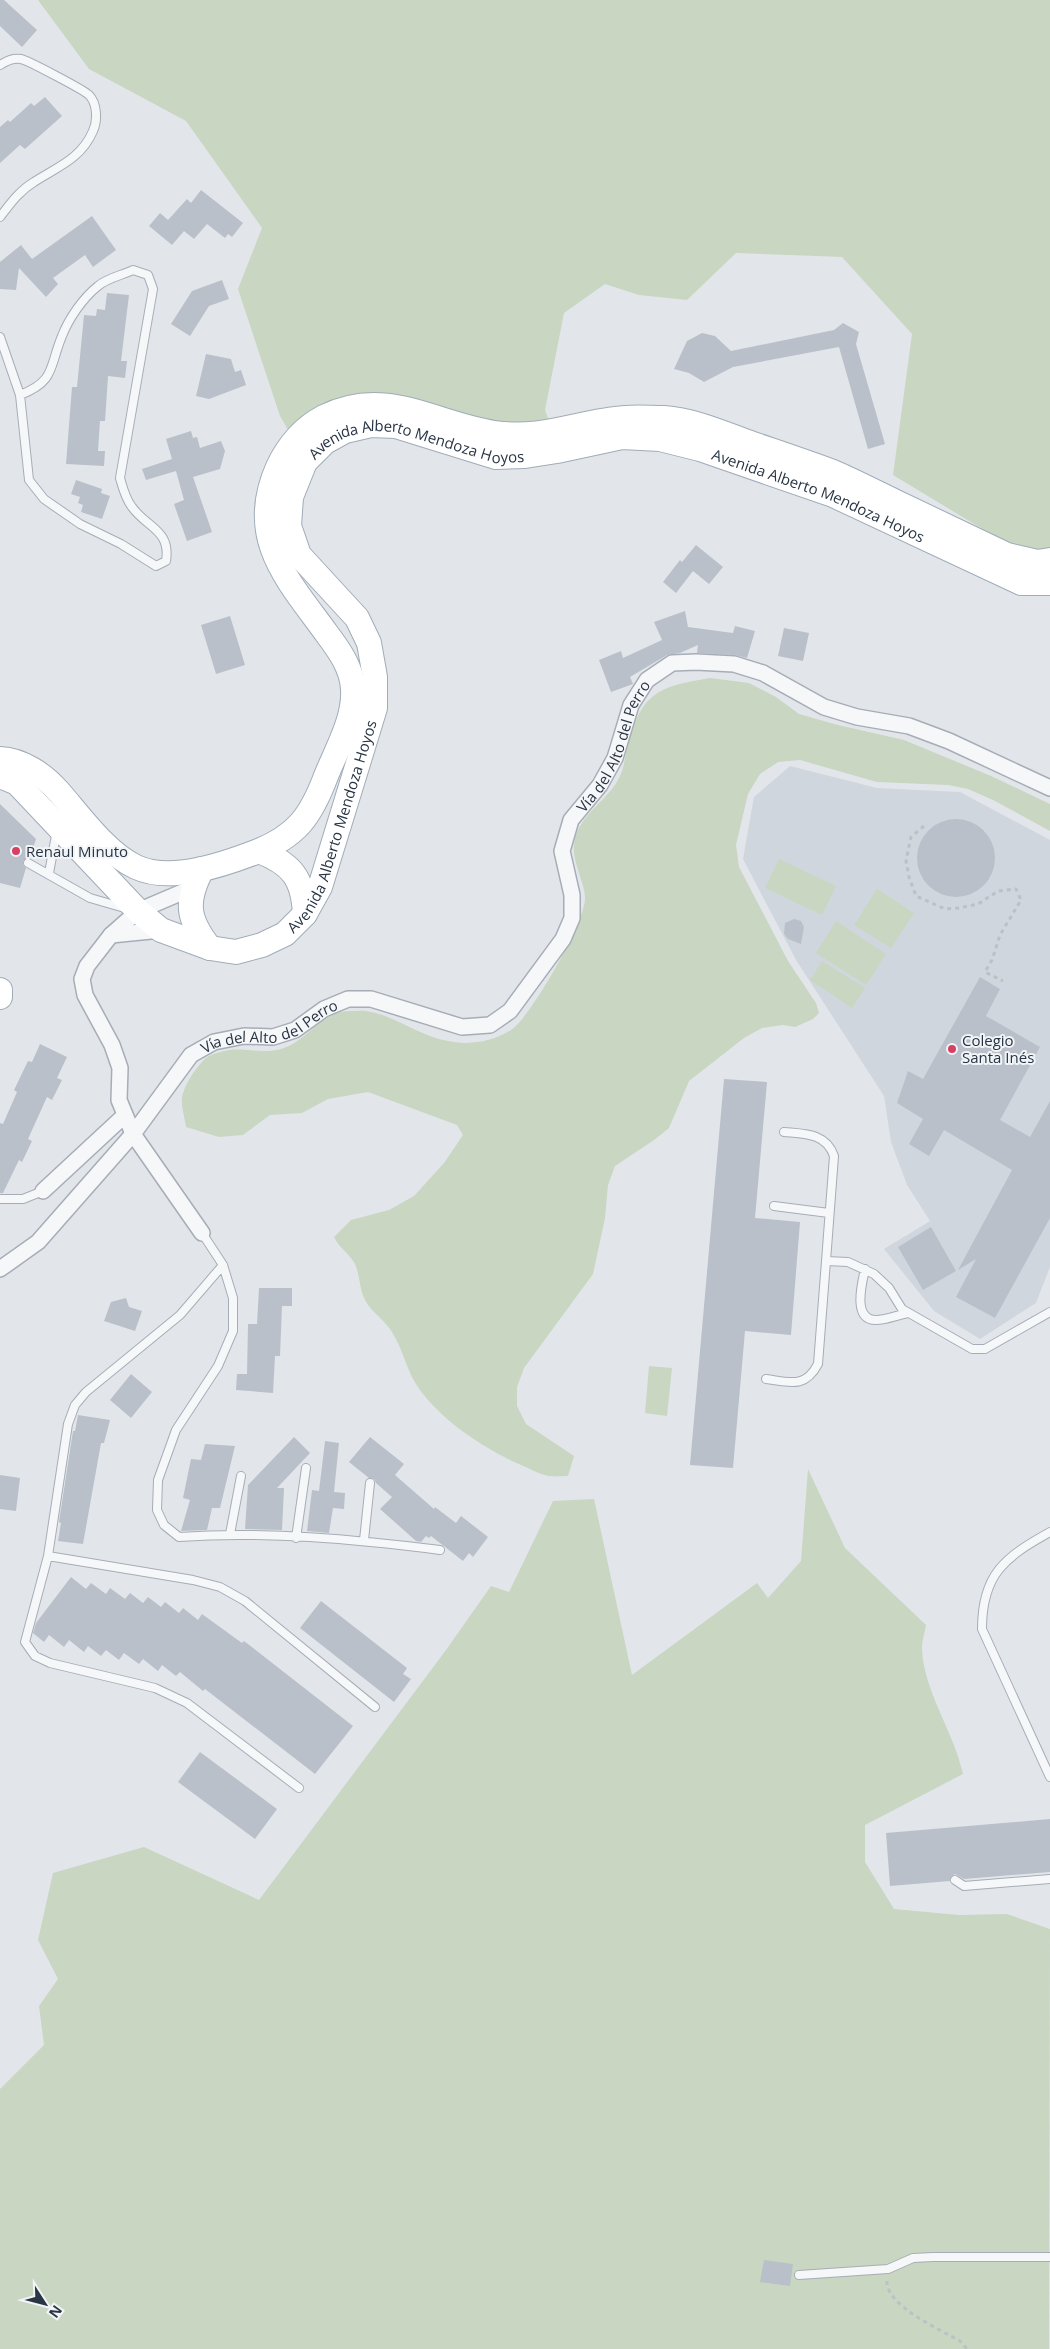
<svg xmlns="http://www.w3.org/2000/svg" width="1050" height="2349" viewBox="0 0 1050 2349" font-family="'Open Sans',sans-serif">
<style>
.built{fill:#d0d6dd}
.green{fill:#c9d6c2}
.building{fill:#b9c0c9}
.lines{fill:none;stroke-linecap:round;stroke-linejoin:round}
.service-casing{stroke:#a7adb6;stroke-width:10}
.minor-casing{stroke:#a7adb6;stroke-width:18}
.primary-casing{stroke:#a0acb8;stroke-width:26}
.path{stroke:#bcc1c6;stroke-width:3;stroke-dasharray:4 4;stroke-linecap:butt}
.service{stroke:#f5f7f9;stroke-width:8}
.minor{stroke:#f5f7f9;stroke-width:15}
.primary{stroke:#fff;stroke-width:24}
.poi-dot{fill:#d74063;stroke:#f2f5f8;stroke-width:2}
.labels{text-anchor:middle;dominant-baseline:central;stroke-width:4;stroke-linejoin:round;paint-order:stroke}
.street-label{font-size:15px;fill:#293544;stroke:#f2f5f8}
.poi-label{font-size:15px;fill:#293544;stroke:#f2f5f8;text-anchor:start}
</style>
<rect width="100%" height="100%" fill="#e2e6eb"/>
<path class="built" d="M790,766L877,788L960,792L1050,840V1267L1036,1303L980,1339L934,1311L884,1249L930,1221L907,1185L891,1142L884,1096L796,960L743,859L754,797Z"/>
<path class="green" d="M38,0H1050V560L1037,562L893,475L912,334L842,257L736,253L687,300L639,295L605,284L564,313L545,410L553,432L406,408L294,440L280,416L238,289L262,228L186,121L89,69Z
M710,678L749,683L776,697L799,714L838,725L904,740L991,776L1050,804V831L993,800L968,789L948,785L877,782L800,760L778,762L760,774L748,794L736,845L739,867L788,961L816,1003L819,1013L813,1019L795,1027L783,1025L762,1028L744,1038L689,1081L669,1128L654,1140L615,1166L608,1185L605,1218L593,1274L524,1368L517,1387V1406L526,1424L574,1456L568,1476C562,1476 555,1477 549,1476C542,1475 534,1471 528,1468C488,1452 432,1416 412,1377C405,1363 401,1346 392,1332C385,1320 371,1312 365,1300C359,1288 360,1275 355,1264C349,1253 339,1248 334,1237L351,1220L389,1210L414,1196L444,1163L463,1135L457,1125L368,1092L328,1099L302,1113L270,1115L243,1135L219,1137L186,1127C185,1119 181,1106 182,1098C184,1085 196,1067 206,1058C211,1054 223,1051 230,1050C246,1048 264,1054 281,1049C307,1042 321,1011 350,1011C356,1011 364,1010 371,1012C387,1015 403,1024 418,1031C448,1045 481,1049 511,1030C531,1017 584,923 585,899C586,886 572,862 574,845C576,817 606,802 618,780C624,770 625,757 627,747C642,693 656,687 710,678Z
M779,859L836,886L822,915L765,888Z
M877,889L914,913L891,948L854,925Z
M836,921L886,954L866,985L816,953Z
M822,961L865,988L852,1008L810,980Z
M649,1366L672,1368L667,1416L645,1413Z
M808,1469L845,1548L926,1625C925,1632 922,1640 922,1648C923,1690 954,1732 963,1774L865,1825V1862L894,1909L959,1915L1007,1914L1050,1929L1049,2349H0V2089L44,2045L39,2006L58,1979L38,1940L53,1873L144,1847L259,1900L446,1650L491,1586L509,1592L553,1501L594,1499L632,1675L757,1583L768,1598L801,1561Z"/>
<path class="building" d="M0,0H4L37,30L22,47L0,26Z
M45,97L62,116L25,149L20,145L0,163V127L8,120L10,122L31,103L34,106Z
M201,190L243,223L232,237L228,234L225,238L207,224L194,239L184,231L172,245L149,226L160,213L168,220L187,199L191,203Z
M92,216L116,250L93,267L85,255L53,278L58,284L46,297L19,268L16,290L0,289V262L21,245L32,259Z
M222,280L229,299L209,306L190,336L171,324L192,291Z
M107,293L129,295L121,361H127L125,378L108,376L105,421H100L98,451H105L104,466L66,464L72,387H77L84,315L96,316L97,309L105,310Z
M843,323L859,332L856,344L885,444L868,449L839,347L733,367L704,382L689,373L674,369L687,341L702,333L715,336L731,351L834,330Z
M206,354L231,359L235,372L241,370L246,385L209,399L196,396Z
M191,431L193,438L197,437L200,448L221,441L225,451L220,469L193,477L212,532L187,541L174,504L184,500L176,471L146,480L142,469L172,459L166,439Z
M76,480L102,489L101,493L110,496L102,519L81,512L83,505L78,503L80,497L71,494Z
M696,545L723,567L709,584L693,571L676,593L663,582L680,560L682,562Z
M685,611L688,627L733,633L735,626L755,631L747,658L735,655L697,653L698,645L680,653L667,655L630,677L633,684L611,692L599,660L621,651L623,658L662,640L654,622Z
M230,616L245,665L216,674L201,625Z
M784,628L809,633L803,661L778,656Z
M0,804L36,839L30,858L23,861V865L26,868L20,888L0,883Z
M917 858a39 39 0 1 1 78 0a39 39 0 1 1-78 0Z
M794,919L801,921L804,927L801,944L788,939L784,934L785,923Z
M980,977L1000,989L986,1016L1040,1047L1000,1120L1030,1137L1050,1101V1218L995,1318L956,1297L976,1259L958,1270L1012,1170L944,1130L929,1156L909,1144L923,1119L897,1103L908,1071L923,1079Z
M40,1044L67,1057L57,1078L62,1080L52,1100L47,1097L28,1139L32,1141L22,1162L19,1160L3,1193H0V1123L3,1124L17,1092L14,1090L28,1061L32,1062Z
M724,1079L767,1082L755,1218L800,1222L791,1335L745,1331L733,1468L690,1465Z
M931,1227L956,1271L923,1290L898,1247Z
M259,1288H292V1306H282L280,1356H275L273,1393L236,1390L237,1374H247L248,1324H257Z
M126,1298L129,1307L142,1311L135,1331L104,1321L111,1302Z
M131,1374L152,1392L131,1418L110,1400Z
M78,1415L110,1420L104,1443H101L83,1544L58,1541L61,1523L59,1522L73,1431H75Z
M294,1437L310,1453L277,1488H284L282,1530L245,1529L248,1485Z
M370,1437L404,1464L395,1475L434,1509L435,1507L456,1523L461,1516L488,1537L473,1557L469,1553L463,1561L431,1536L429,1538L426,1536L421,1542L416,1541L380,1509L392,1497L376,1483L374,1479L369,1478L349,1462Z
M325,1441L339,1443L334,1492L345,1493L344,1509L333,1508L329,1533L307,1531L312,1490L319,1491Z
M205,1444L235,1446L220,1508H212L207,1530L181,1531L190,1500L183,1498L191,1459L201,1460Z
M0,1475L20,1478L16,1511L0,1509Z
M71,1577L86,1589L91,1583L106,1594L110,1588L125,1599L130,1593L143,1603L148,1597L161,1607L165,1602L179,1613L183,1608L198,1620L202,1614L242,1643L244,1641L353,1726L315,1774L205,1689L203,1691L180,1672L176,1676L162,1665L158,1671L143,1659L139,1664L124,1653L119,1660L106,1650L101,1656L88,1646L84,1652L69,1640L64,1647L49,1635L44,1642L33,1633L36,1623Z
M321,1601L407,1668L403,1674L411,1679L394,1702L300,1628Z
M200,1752L277,1809L255,1839L178,1782Z
M1050,1819V1872L964,1879L955,1874L951,1877L950,1881L890,1886L886,1833Z
M764,2260L793,2264L790,2286L760,2282Z"/>
<g class="lines">
<g class="service-casing">
<path id="service" d="M0,65C7,61 12,58 21,59C27,60 84,90 89,95C97,103 98,120 93,131C81,159 57,167 34,182C19,191 10,204 0,217
M0,337L20,395L29,480L44,499L80,524L121,544L156,566L166,561C171,530 147,528 132,507C125,498 123,488 120,478L153,289L148,275L133,270C123,275 107,278 98,286C83,298 69,318 62,336C49,367 56,381 20,395
M28,863L90,898L128,909
M49,873L57,830
M784,1132C805,1134 826,1133 834,1156L826,1261L848,1262L874,1274L889,1288L902,1309L972,1349H985L1050,1312
M0,1199H23L43,1191
M774,1206L829,1213
M202,1233L223,1265L233,1298V1331L218,1366L176,1430L158,1480L157,1510L164,1525L179,1537C265,1531 354,1539 440,1550
M223,1265L180,1315L86,1392L75,1405L68,1424L48,1556L25,1642L35,1656L50,1663L155,1688L187,1703L299,1788
M865,1269C862,1283 852,1320 876,1320C886,1320 898,1315 908,1313
M766,1379C789,1382 805,1389 818,1364L826,1261
M1050,1532C1005,1557 982,1574 982,1629L1050,1777
M230,1534L241,1476
M296,1538L306,1468
M364,1540L370,1483
M48,1556L193,1580L220,1587L245,1601L375,1707
M955,1880L964,1886L1050,1879
M799,2275L888,2269L913,2258L933,2257H1050"/>
</g>
<g class="minor-casing">
<g id="minor">
<path d="M192,888L138,911L111,935L87,966L82,979L85,995L112,1045L120,1068L119,1100L133,1134L202,1233"/>
<path d="M111,935L161,930"/>
<path d="M43,1191L125,1115"/>
<path id="s1" d="M0,1269L38,1242L133,1134L191,1055L214,1042L244,1036L273,1037L295,1030L324,1009L348,999H371L462,1027L490,1025L510,1011L563,939L572,918V895L562,851L571,820L600,785L615,758L631,705L647,680L672,663L696,662L734,664L763,673L824,707L857,717L909,726L949,741L1050,788"/>
</g>
</g>
<g class="primary-casing">
<g id="primary">
<path d="M0,759C23,760 44,775 59,792C80,816 107,854 136,867C170,883 222,865 256,852C297,836 311,816 326,776C337,749 355,718 353,689C352,668 339,650 327,634C288,580 246,538 278,467C288,446 303,428 324,417C386,386 434,424 495,433C543,440 580,421 625,418C638,417 651,418 664,418C694,420 725,434 753,444C779,453 806,462 833,472C854,481 875,492 896,502C933,520 970,537 1007,555L1037,562L1050,560"/>
<path id="s2" d="M0,776L17,783L138,911L161,930L210,948L236,952L262,945L285,934L305,914L320,887L375,708V677L369,643L357,618L299,555L289,526L291,497L305,462L325,442L345,431L371,425L396,426L496,457L525,456L557,451L622,437L660,439L700,449L833,495L1021,583H1050"/>
<path d="M259,851C292,864 303,878 305,914"/>
<path d="M202,869C185,902 187,919 210,948"/>
<path d="M0,990V997"/>
</g>
</g>
<path class="path" d="M924,826L911,837L906,861L909,877L916,896L945,909L959,908L978,904L998,891L1016,889L1021,900L1000,935L992,960L985,972L1003,981
M887,2281C886,2306 941,2330 960,2341L967,2349"/>
<use href="#service" class="service"/>
<use href="#minor" class="minor"/>
<use href="#primary" class="primary"/>
</g>
<g class="poi-dot">
<circle cx="16" cy="851" r="5"/>
<circle cx="952" cy="1049" r="5"/>
</g>
<g class="labels">
<g class="street-label">
<text stroke="none"><textPath href="#s2" startOffset="1000">Avenida Alberto Mendoza Hoyos</textPath></text>
<text stroke="none"><textPath href="#s2" startOffset="1420">Avenida Alberto Mendoza Hoyos</textPath></text>
<text stroke="none"><textPath href="#s1" startOffset="929">Vía del Alto del Perro</textPath></text>
<text stroke="none"><textPath href="#s2" startOffset="475">Avenida Alberto Mendoza Hoyos</textPath></text>
<text stroke="none"><textPath href="#s1" startOffset="374">Vía del Alto del Perro</textPath></text>
</g>
<g class="poi-label">
<text x="26" y="851">Renaul Minuto</text>
<text x="962" y="1040">Colegio<tspan x="962" dy="17">Santa Inés</tspan></text>
</g>
</g>
<g transform="translate(45 2304) rotate(126)" stroke="#f2f5f8" stroke-width="4" paint-order="stroke">
<path d="M0-4L9 19L0 12L-9 19Z" fill="#293544"/>
<text y="-8" font-size="14" font-weight="bold" text-anchor="middle" fill="#293544">N</text>
</g>
</svg>
